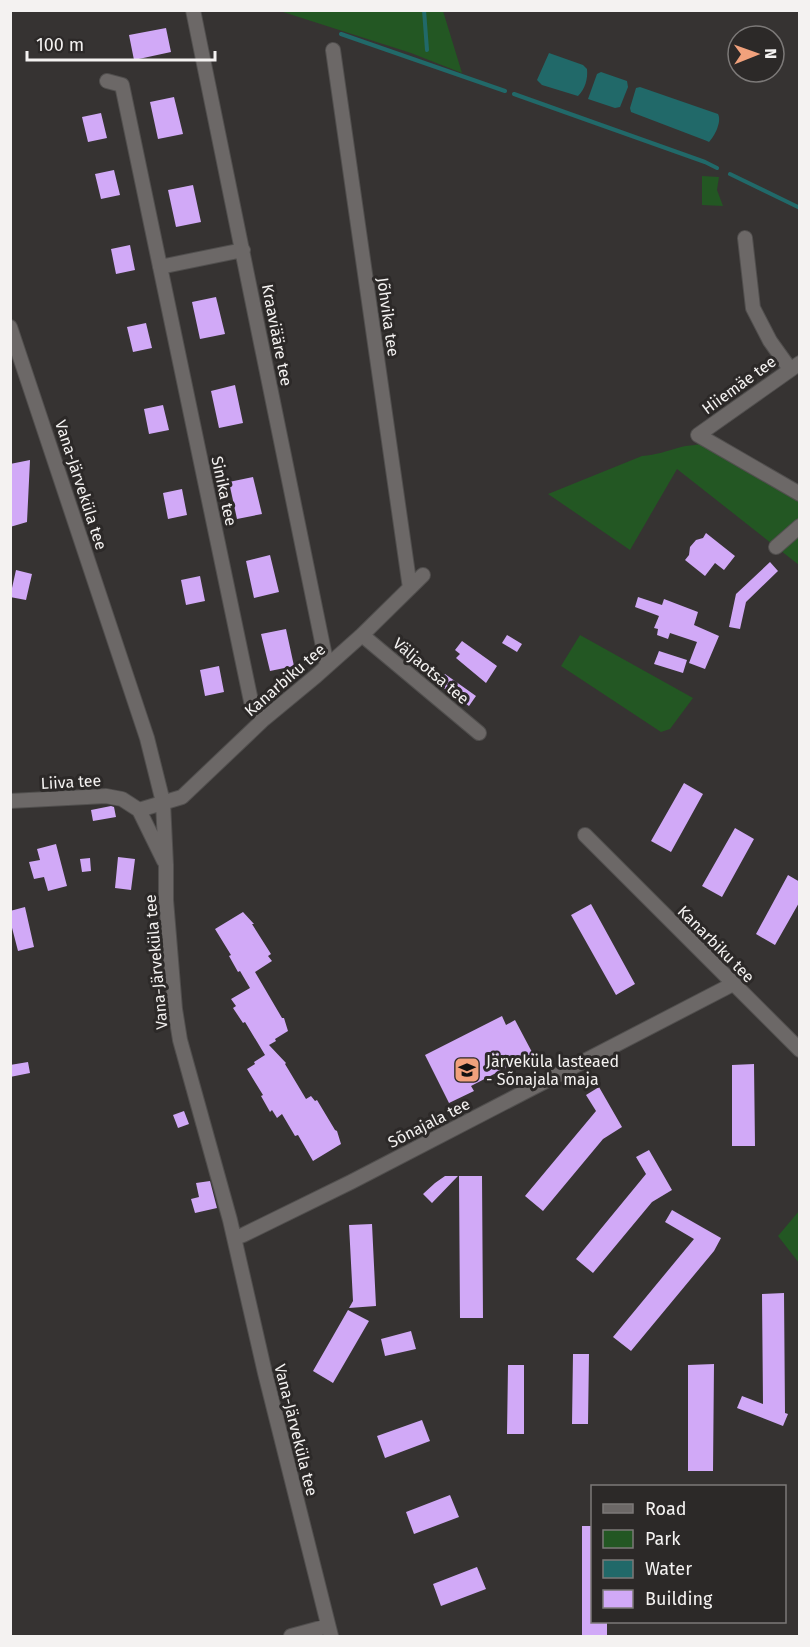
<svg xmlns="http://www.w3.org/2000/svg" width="810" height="1647" viewBox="0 0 810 1647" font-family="'Fira Sans',sans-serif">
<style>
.green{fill:#235723}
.water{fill:#216969}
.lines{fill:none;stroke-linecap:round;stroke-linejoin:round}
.stream{stroke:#216969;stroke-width:4}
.building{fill:#d1a9f7}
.minor-casing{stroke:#514f4e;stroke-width:16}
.minor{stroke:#6c6867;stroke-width:14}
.labels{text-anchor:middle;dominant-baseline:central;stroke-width:6;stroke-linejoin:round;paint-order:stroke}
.street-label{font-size:16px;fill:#f4f2f1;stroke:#2c2928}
.poi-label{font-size:16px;fill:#f4f2f1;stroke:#2c2928;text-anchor:start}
</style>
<rect width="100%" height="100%" fill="#363332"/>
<path class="green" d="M280,11H443L462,73L411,53Z
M702,176L719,177L717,190L723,206L702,205Z
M700,444L799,502V565L677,469L630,550L548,494L642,456C656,455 667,451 681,447C687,445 693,446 700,444Z
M580,635L693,698L670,729L661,732L561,666Z
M799,1211V1263L778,1236Z"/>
<path class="water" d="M549,53L583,65L587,69C588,79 585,89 578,96L542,85L537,80Z
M601,72L627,81L628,87L620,107L615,108L588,99L597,74Z
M640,87L718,114C722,121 715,136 709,142L707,141L631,112L630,108L636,88Z"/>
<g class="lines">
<path class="stream" d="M424,10L427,50
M341,34L505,91
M514,94L705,162L717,168
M730,174L800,208"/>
</g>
<path class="building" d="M166,28L171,52L134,60L129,35Z
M174,97L183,134L158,139L150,102Z
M101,113L107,138L88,142L82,117Z
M114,170L120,195L101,199L95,174Z
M193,185L201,222L176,227L168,190Z
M130,245L135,270L116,274L111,249Z
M216,297L225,334L200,339L192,302Z
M146,323L152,348L133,352L127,327Z
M235,385L243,423L219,428L211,391Z
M163,405L169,430L149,434L144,409Z
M30,460L27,522L10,527V464Z
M253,477L262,514L237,519L229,482Z
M182,489L187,515L168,519L163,493Z
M706,533L735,556L724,570L715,563L705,576L685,560L689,555L690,547L696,540L703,538Z
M270,555L279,592L254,598L246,561Z
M770,562L778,571L746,602L740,629L729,627L736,594Z
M16,570L32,574L26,600L10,597Z
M200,576L205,601L186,605L181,580Z
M638,597L662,605L664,599L698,612L694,625L719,636L705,669L689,663L697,642L670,633L668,639L657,635L658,629L654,628L659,616L635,607Z
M286,629L294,666L270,671L261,634Z
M507,635L522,644L517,652L502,643Z
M462,641L497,666L486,683L456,658L460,654L455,650Z
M659,651L687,660L683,673L654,664Z
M219,666L224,692L205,696L200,670Z
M445,674L476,696L469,706L438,684Z
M684,783L703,794L671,852L651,841Z
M111,806L114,807L116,817L93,821L91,810Z
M735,828L754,839L722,897L702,886Z
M56,844L67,886L48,891L44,877L34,879L29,862L40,860L37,849Z
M118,857L135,859L131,890L115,888Z
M90,858L91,871L82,872L80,859Z
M788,875L800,882V901L775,945L756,934Z
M591,904L635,984L616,995L571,915Z
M25,907L34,947L18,951L10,920V911Z
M243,912L254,924H252L271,954L268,956L272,961L255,972L282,1018H284L288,1031L275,1039L276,1041L269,1045L286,1063L285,1064L306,1099L311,1096L315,1101L317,1100L335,1130L337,1131L341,1144L313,1161L298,1135L295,1136L282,1114L277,1118L272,1110L270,1112L261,1096L263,1095L247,1069L255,1064L254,1062L265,1055L245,1022L243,1023L233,1008L236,1006L231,999L250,988L240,971L238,972L229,956L231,955L215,929Z
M502,1016L506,1025L515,1020L533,1054L471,1086L474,1091L449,1103L425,1055Z
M28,1062L30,1073L10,1077V1065Z
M754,1064L755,1146H732V1065Z
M599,1087L622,1127L603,1139L543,1211L525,1196L596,1111L586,1095Z
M184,1111L189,1124L178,1128L173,1115Z
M649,1150L672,1190L652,1202L593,1273L576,1259L646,1174L636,1157Z
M445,1176H458L432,1203L423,1194L435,1183Z
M459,1176H482L483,1318H460Z
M210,1181L217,1208L195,1213L191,1199L199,1197L196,1183Z
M672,1210L721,1238L714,1251L631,1351L613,1337L694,1239L665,1222Z
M372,1224L376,1306L349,1308L353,1301L349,1225Z
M784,1293L785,1413L788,1414L783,1426L737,1408L742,1396L763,1404L762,1294Z
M348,1310L369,1321L333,1383L313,1371Z
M411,1331L416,1349L385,1356L381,1339Z
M573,1354H589L588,1424H572Z
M714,1364L713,1471H688V1365Z
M508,1365H524V1434H507Z
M422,1420L430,1441L385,1458L377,1436Z
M450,1495L459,1517L414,1534L406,1512Z
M582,1526H592V1622H607V1636H582Z
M477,1567L486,1589L441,1606L433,1584Z"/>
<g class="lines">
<g class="minor-casing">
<path id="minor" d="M193,10L327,666
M333,50L410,588
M107,81L122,85L251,701L264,719
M745,238L753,308L770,341L790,369
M160,267L243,250
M10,327L147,738L163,802L166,865V900L175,1009L180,1040L230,1220L265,1373L331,1636
M800,363L698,435L800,494
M776,547L800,526
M362,635L479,733
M10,801L106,796L122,799L139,810L164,861
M139,810L182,797L264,719L316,676L362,635L423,575
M585,835L800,1050
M235,1238L243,1235L351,1182L733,984
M291,1636L328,1626"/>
</g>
<use href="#minor" class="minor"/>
</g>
<defs>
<g id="school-square" transform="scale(1.35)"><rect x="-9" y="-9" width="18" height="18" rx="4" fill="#f1a17c" stroke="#2c2928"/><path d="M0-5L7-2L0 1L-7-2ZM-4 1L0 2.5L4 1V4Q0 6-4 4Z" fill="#111"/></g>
</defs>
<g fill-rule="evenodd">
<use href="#school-square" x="467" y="1070"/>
</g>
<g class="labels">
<g class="street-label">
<text transform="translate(388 317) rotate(82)">Jõhvika tee</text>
<text transform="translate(277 335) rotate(79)">Kraaviääre tee</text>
<text transform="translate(739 385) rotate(-36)">Hiiemäe tee</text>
<text transform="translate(81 485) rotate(72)">Vana-Järveküla tee</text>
<text transform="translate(224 491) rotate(78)">Sinika tee</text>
<text transform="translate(431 671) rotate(40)">Väljaotsa tee</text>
<text transform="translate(285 680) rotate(-41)">Kanarbiku tee</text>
<text transform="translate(71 782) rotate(-3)">Liiva tee</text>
<text transform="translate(716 944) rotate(45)">Kanarbiku tee</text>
<text transform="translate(156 962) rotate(-95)">Vana-Järveküla tee</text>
<text transform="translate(429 1123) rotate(-27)">Sõnajala tee</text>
<text transform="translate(296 1430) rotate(76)">Vana-Järveküla tee</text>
</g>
<g class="poi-label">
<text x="486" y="1061">Järveküla lasteaed<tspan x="486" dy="18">- Sõnajala maja</tspan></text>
</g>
</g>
<rect width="810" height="1647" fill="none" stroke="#f4f2f1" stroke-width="24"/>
<rect x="591" y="1485" width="195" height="138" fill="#2c2928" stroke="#7c7978" stroke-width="1.5"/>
<rect x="603" y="1504" width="30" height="9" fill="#6c6867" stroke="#7c7978" stroke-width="1.5"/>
<text x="645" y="1515" font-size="18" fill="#f4f2f1">Road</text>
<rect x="603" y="1530" width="30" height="18" fill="#235723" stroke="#7c7978" stroke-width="1.5"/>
<text x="645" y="1545" font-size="18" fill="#f4f2f1">Park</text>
<rect x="603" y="1560" width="30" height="18" fill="#216969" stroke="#7c7978" stroke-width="1.5"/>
<text x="645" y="1575" font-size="18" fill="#f4f2f1">Water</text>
<rect x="603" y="1590" width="30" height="18" fill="#d1a9f7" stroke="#7c7978" stroke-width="1.5"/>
<text x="645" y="1605" font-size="18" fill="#f4f2f1">Building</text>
<g transform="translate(756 54) rotate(89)"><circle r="28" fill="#2c2928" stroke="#7c7978" stroke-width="1.5"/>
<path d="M0-4.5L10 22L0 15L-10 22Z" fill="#f1a17c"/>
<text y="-9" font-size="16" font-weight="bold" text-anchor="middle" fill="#f4f2f1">N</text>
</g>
<path d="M27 51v9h188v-9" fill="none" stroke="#f4f2f1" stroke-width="3"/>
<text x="36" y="51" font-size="18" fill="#f4f2f1" stroke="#2c2928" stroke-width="4.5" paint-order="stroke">100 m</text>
</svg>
